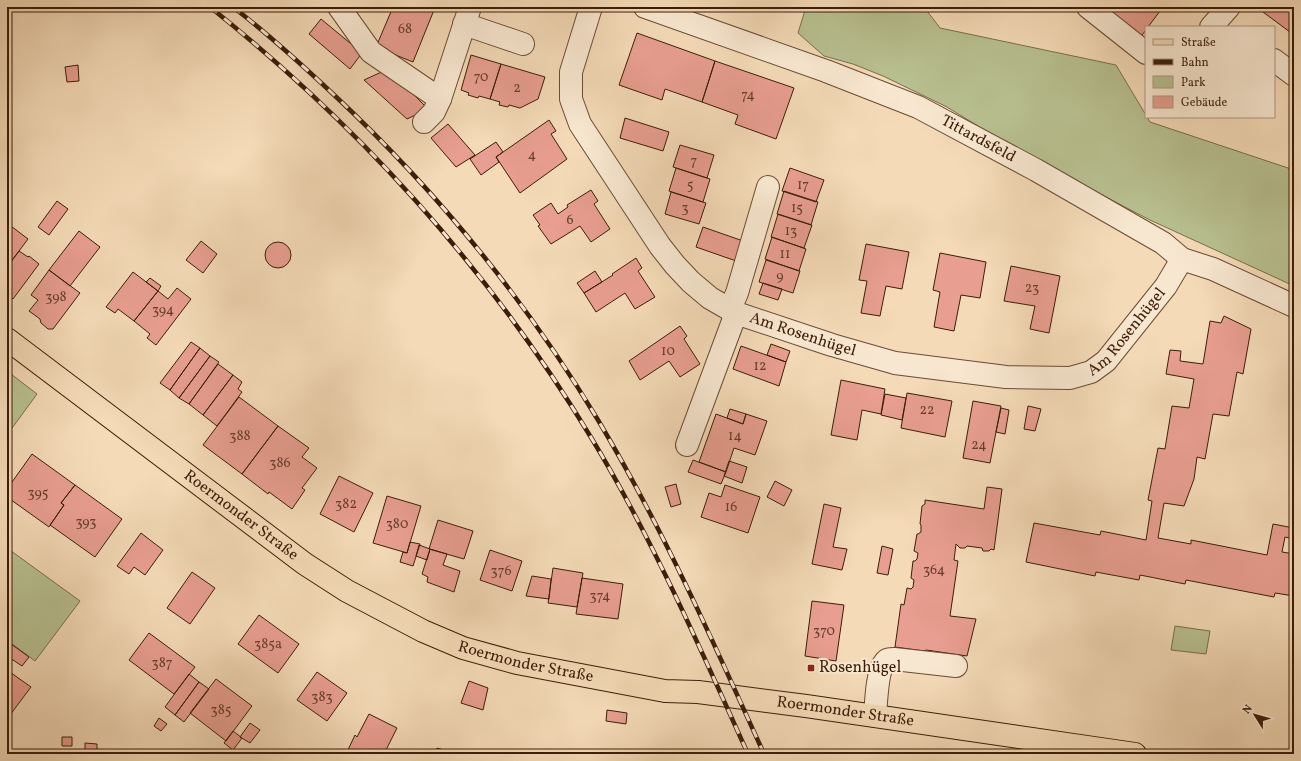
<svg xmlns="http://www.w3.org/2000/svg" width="1301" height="761" viewBox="0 0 1301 761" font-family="Vollkorn,serif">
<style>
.green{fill:#b8c090;stroke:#7a6e4c}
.building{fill:#e89e90;stroke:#3c1d09}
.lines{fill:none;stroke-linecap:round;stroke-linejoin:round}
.minor-casing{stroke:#6a4c34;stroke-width:24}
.major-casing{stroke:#3c1d09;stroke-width:24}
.minor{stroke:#f8e7d0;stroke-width:22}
.major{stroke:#f4dab7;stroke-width:22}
.rail-casing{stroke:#3c1d09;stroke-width:4.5}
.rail{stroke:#f8e7d0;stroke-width:3;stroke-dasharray:9;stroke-linecap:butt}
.poi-dot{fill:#8f2418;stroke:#f8e7d0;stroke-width:1.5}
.labels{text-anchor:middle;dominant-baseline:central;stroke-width:4;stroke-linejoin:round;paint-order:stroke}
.number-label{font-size:14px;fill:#673d2b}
.street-label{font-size:16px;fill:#3c1d09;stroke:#f8e7d0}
.poi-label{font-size:16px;fill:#3c1d09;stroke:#f8e7d0;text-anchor:start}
</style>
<rect width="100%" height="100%" fill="#f4dab7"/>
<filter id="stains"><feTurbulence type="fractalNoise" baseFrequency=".005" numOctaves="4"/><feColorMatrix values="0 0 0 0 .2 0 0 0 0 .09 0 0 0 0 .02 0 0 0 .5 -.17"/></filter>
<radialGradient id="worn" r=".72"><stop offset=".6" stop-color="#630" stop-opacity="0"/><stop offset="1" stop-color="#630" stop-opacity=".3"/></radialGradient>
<path class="green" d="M806,7H924L940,28L1116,65L1150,122L1294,170V286L1150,220L1027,156L947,107L883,76L853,64L824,56L798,33Z
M7,371L37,394L7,435Z
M7,548L80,601L35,661L7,640Z
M1175,626L1210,631L1206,654L1171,650Z"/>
<path class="building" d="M393,7H426L434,10L413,62L376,47Z
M1097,7H1163L1148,27H1146V30L1139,39Z
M1266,7H1294V35L1263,12Z
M321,19L362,53L350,69L309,34Z
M637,33L715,61L702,102L665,89L662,100L619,85Z
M471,55L501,64L490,99L479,96L478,98L468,95L469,93L461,90Z
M715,61L794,88L776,139L735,124L738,115L702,102Z
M501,64L545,77L538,99L520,108L509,105L508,107L499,105L500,102L490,99Z
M78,65L79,81L67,82L65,67Z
M388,69L428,109L407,119L364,80Z
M625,118L669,132L663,151L620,138Z
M549,120L556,131L551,134L567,159L520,193L496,157Z
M448,124L475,155L456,167L431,138Z
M496,142L503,152L496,157L499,162L481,175L470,159Z
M680,145L714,155L707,178L673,167Z
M676,168L710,179L703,202L669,191Z
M790,168L824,180L816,202L782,191Z
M591,190L598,201L594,204L610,229L591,242L580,226L551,244L538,226L540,225L533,215L551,203L558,214L568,207L567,205Z
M784,191L818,202L811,225L777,214Z
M671,192L706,203L699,224L665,214Z
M57,201L68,209L49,235L38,227Z
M778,214L812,225L804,248L771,237Z
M11,226L28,239L7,267V231Z
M703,227L746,242L739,262L696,247Z
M79,231L100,247L70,286L49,270Z
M772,237L806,249L799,271L765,259Z
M201,241L217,254L203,273L186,260Z
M265 255a13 13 0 1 1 26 0a13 13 0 1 1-26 0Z
M866,244L909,252L902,289L886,286L880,316L861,313L867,281L859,280Z
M19,251L28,257L29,256L39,264L13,299L7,294V267Z
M940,253L986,262L980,298L961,295L954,331L934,327L940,292L933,290Z
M636,258L642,268L638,271L655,297L635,309L625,293L596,312L584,293L613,275L612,274Z
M766,260L800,271L793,293L759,282Z
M1011,266L1060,276L1049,333L1030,329L1035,306L1004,301Z
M49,270L80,293L53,329H48L41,323L40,319L29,311L38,300L31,295Z
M595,271L602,282L584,293L577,283Z
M133,272L158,291L134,321L118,309L115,313L106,307Z
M150,278L161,286L158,291L146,282Z
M763,283L782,289L778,300L759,294Z
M177,288L191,299L156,345L147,338L150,334L134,321L158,291L168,299Z
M1224,316L1251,329L1243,374L1237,372L1229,416L1213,414L1205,459L1197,457L1194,479L1184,506L1164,503L1158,538L1191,544V540L1267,555L1273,524L1294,528V539L1285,537L1282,552L1294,554V596L1275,593L1274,597L1186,580L1185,584L1140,575L1139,580L1096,572L1095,576L1026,562L1034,523L1100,535L1101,531L1146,540L1152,501L1148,500L1158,448L1165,449L1172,406L1189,408L1194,379L1166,374L1170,350L1181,351L1180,361L1203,364L1210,321L1221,323Z
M680,326L687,336L684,339L700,364L680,377L669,361L640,380L629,361Z
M191,342L200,348L170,390L160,383Z
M771,344L790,351L786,362L767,355Z
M741,346L786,362L779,386L733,369Z
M200,348L210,356L179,398L170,390Z
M210,356L219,362L189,404L179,398Z
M218,364L233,375L203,415L189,404Z
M233,375L242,382L238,389L242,392L217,426L203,415Z
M841,380L885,389L881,414L862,410L857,440L831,435Z
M907,393L952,401L945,437L901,428Z
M885,394L906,398L902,420L881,415Z
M239,397L278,426L242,474L203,445Z
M973,401L1001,406L990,463L963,458Z
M1028,406L1041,409L1035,431L1024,429Z
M1001,408L1009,410L1005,434L996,432Z
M730,409L746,414L743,424L727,418Z
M716,414L743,424L746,414L767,421L755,455L734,448L726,472L699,462Z
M278,426L309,448L302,457L317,468L302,488L305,490L292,509L269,492L268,494L242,474Z
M32,454L75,485L61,503L64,505L49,527L7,497V489Z
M693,460L726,472L721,484L688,472Z
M729,461L747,467L742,483L724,476Z
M339,476L373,493L354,532L320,514Z
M775,481L792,490L784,506L767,497Z
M676,484L681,504L671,507L665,487Z
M75,485L122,519L95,557L50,525L64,505L61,503Z
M725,485L760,497L748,533L701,517L709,493L721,497Z
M987,487L1002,489L994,550L991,549L989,551H983L982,548L967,546L965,548H960L956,544L954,560L958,561L950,616L976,619L967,656L926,650L924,651L895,647L901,604L904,605L907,588L911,589L913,587L914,580L911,578L913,561H915L917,559L918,553L914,551L917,534H918L921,532V525L920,524L922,506L925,504V500L984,509Z
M387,496L421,506L407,553L373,543Z
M824,504L841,508L833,547L847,549L842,570L812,564Z
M438,520L473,531L464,559L429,549Z
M141,533L163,550L145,575L134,567L129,574L117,566Z
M410,542L420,544L413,566L400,562L403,552L407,553Z
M419,545L430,549L427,560L416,556Z
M882,546L893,549L888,575L877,573Z
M430,549L447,554L443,565L460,571L454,592L427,582L428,577L422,574Z
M490,550L522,561L512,591L480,580Z
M553,568L583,573L577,607L548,603Z
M192,572L215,588L190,624L167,608Z
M532,576L551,579L549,599L526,596Z
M582,578L623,584L618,619L576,614Z
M812,601L844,605L836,661L805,656Z
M259,615L299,644L278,673L238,644Z
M149,633L195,667L174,694L129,660Z
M7,641L29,657L22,666L7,656Z
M7,670L31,687L7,719Z
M317,672L347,693L327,721L297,700Z
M189,674L199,682L175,715L165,707Z
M216,679L252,706L226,741L190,713Z
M469,681L488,688L483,710L461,703Z
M199,682L209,689L184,722L175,715Z
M607,710L627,713L626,724L606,721Z
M369,714L397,728L384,754H346L355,735L357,737Z
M159,718L167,724L161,731L154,726Z
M250,723L260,730L250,743L240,737Z
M233,731L242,738L233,750L224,743Z
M62,737H72V746H62Z
M85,743L97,744V754H85Z
M437,748L457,754H435Z"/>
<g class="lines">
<g class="minor-casing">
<g id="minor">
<path d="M339,7L371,52L440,99"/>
<path id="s1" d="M591,7L571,72V99L580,124L660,246L675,265L691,282L710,298L736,313L832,345L895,363L1006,377L1070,378L1091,372L1106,361L1166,286L1182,259"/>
<path id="s2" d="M645,7L826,71L918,107L1036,170L1163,243L1182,259L1213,269L1294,306"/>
<path d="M1088,7L1146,53"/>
<path d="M464,24L523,44"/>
<path d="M1211,27L1229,7"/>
<path d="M1274,60L1294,75"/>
<path d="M424,122L434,112L440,99L470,7"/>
<path d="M730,309L737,293L768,187"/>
<path d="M687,445L736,313"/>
<path d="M875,716C876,704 877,670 885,662C887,659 890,659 894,659L956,666"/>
</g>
</g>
<g class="major-casing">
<g id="major">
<path id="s3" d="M7,339L305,564L347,591L423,631L463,648L517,663L665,691L698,692L806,706L1135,754"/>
</g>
</g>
<use href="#minor" class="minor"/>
<use href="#major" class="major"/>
<g class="rail-casing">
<path id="rail" d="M210,7C363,129 491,272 592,439C653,540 700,648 748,754
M233,7C268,34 300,63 332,93C435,189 525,299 598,420C662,527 713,641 764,754"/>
</g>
<use href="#rail" class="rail"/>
</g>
<rect class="poi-dot" x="807" y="664" width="8" height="8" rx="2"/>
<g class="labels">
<g class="number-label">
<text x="405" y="29">68</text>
<text x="481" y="77">70</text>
<text x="517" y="88">2</text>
<text x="748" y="95">74</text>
<text x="532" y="155">4</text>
<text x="694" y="161">7</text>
<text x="690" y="185">5</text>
<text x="803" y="185">17</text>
<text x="685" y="208">3</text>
<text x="797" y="208">15</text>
<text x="570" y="220">6</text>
<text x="791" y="231">13</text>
<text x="785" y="254">11</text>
<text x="780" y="276">9</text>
<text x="1032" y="288">23</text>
<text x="56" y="297">398</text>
<text x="163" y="310">394</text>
<text x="668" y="351">10</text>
<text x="760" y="366">12</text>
<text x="927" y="410">22</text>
<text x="240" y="436">388</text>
<text x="735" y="436">14</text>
<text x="979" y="445">24</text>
<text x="280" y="463">386</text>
<text x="38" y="493">395</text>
<text x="346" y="504">382</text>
<text x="731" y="507">16</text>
<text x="86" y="522">393</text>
<text x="397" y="524">380</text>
<text x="934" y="570">364</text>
<text x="501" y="571">376</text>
<text x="600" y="596">374</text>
<text x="824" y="631">370</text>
<text x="268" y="644">385a</text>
<text x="162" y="663">387</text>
<text x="322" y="697">383</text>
<text x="221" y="710">385</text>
</g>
<g class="street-label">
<text stroke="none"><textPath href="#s2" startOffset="359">Tittardsfeld</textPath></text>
<text stroke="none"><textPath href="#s1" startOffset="788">Am Rosenhügel</textPath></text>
<text stroke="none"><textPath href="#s1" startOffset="440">Am Rosenhügel</textPath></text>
<text stroke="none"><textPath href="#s3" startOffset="293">Roermonder Straße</textPath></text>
<text stroke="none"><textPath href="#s3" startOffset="617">Roermonder Straße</textPath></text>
<text stroke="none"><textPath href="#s3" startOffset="941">Roermonder Straße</textPath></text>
</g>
<g class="poi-label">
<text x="819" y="668">Rosenhügel</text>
</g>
</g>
<rect width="1301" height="761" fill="none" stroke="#f4dab7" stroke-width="24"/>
<rect x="8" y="8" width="1285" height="745" fill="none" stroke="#3c1d09" stroke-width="2"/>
<rect x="12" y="12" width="1277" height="737" fill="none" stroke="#3c1d09"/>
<rect x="1145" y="26" width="130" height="92" fill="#f8e7d0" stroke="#ad9680"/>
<rect x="1153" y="39" width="20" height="6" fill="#f4dab7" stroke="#ad9680"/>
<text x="1181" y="46" font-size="12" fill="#3c1d09">Straße</text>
<rect x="1153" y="59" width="20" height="6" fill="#3c1d09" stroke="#ad9680"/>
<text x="1181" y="66" font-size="12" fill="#3c1d09">Bahn</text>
<rect x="1153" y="76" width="20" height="12" fill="#b8c090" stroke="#ad9680"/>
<text x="1181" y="86" font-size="12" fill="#3c1d09">Park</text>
<rect x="1153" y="96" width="20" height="12" fill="#e89e90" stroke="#ad9680"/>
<text x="1181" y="106" font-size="12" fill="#3c1d09">Gebäude</text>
<g transform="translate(1255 715) rotate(307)" stroke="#f8e7d0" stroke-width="3" paint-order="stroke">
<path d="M0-3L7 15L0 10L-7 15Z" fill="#3c1d09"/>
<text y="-6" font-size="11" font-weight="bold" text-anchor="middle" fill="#3c1d09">N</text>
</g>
<rect width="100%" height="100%" filter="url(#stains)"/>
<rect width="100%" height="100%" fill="url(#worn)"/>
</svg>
